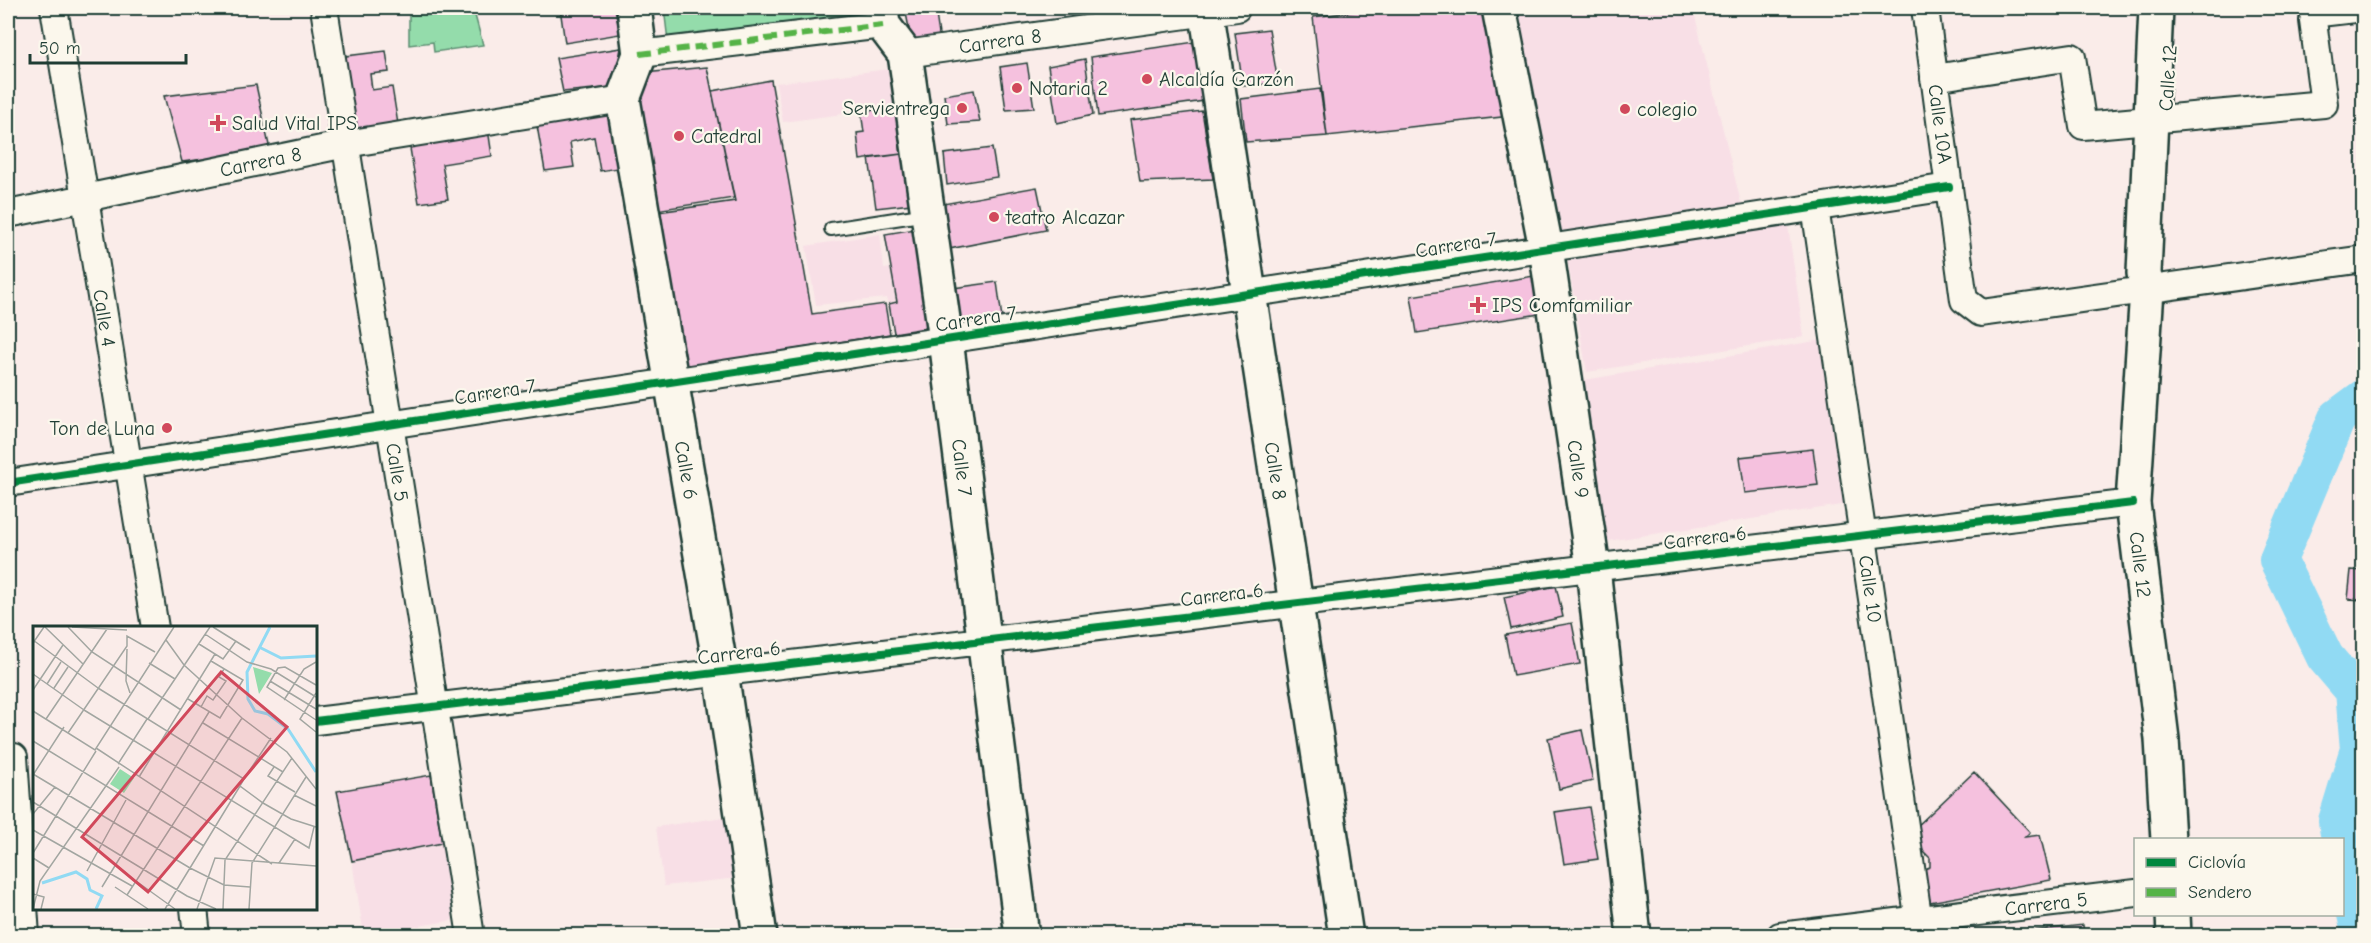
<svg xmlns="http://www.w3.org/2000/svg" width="2371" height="943" viewBox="0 0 2371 943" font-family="'Comic Neue',sans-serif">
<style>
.built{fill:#f8dfe6}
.green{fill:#94dcab;stroke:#5a8c70;stroke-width:1.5}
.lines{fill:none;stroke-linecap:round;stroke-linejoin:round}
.river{stroke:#91daf3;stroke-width:38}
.building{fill:#f5c1de;stroke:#1f3d34;stroke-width:1.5}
.lane-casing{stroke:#1f3d34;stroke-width:16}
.street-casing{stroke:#1f3d34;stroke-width:30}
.secondary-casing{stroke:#1f3d34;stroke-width:38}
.lane{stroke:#fbf7ec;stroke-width:12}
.street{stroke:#fbf7ec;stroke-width:26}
.secondary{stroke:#fbf7ec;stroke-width:33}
.quiet{stroke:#55b346;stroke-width:6;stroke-dasharray:12 6;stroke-linecap:butt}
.cycleway-casing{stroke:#fbf7ec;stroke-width:11}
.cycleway{stroke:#00873e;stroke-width:8}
.poi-dot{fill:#d1495b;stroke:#fbf7ec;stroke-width:2}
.labels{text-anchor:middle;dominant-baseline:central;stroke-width:4.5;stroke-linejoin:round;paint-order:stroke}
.street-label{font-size:20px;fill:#1f3d34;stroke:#fbf7ec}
.poi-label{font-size:20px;fill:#1f3d34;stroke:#fbf7ec;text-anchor:start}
.inset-river{fill:none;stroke:#91daf3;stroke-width:3}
.inset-road{fill:none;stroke:#a2a6a1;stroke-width:1.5}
.view{fill:#d1495b;fill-opacity:0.15;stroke:#d1495b;stroke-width:3}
.inset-edge{fill:none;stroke:#1f3d34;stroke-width:3}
</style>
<rect width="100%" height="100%" fill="#faece9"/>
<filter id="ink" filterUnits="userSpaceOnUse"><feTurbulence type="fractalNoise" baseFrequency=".0167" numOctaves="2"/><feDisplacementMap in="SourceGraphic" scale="12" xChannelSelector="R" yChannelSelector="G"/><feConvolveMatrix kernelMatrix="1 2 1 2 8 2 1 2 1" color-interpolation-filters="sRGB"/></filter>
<g filter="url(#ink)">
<path class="built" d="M1511,8H1693L1743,211L1557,243Z
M889,69L895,107L783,122L776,83Z
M1788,226L1804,337L1587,372L1567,257Z
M880,234L884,269L928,262L939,327L893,334L887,298L816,305L806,246Z
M1822,340L1848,504L1608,541L1584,380Z
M737,815L747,877L664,886L656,827Z
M442,843L461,919L364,935L352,861Z"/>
<path class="green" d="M409,8H473L483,45L434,52L433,42L409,45Z
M664,8H863L865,19L668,41Z"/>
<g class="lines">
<path class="river" d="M2340,840L2337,821L2359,749L2354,691L2325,657L2278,560L2337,418L2364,398
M2342,854L2361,936"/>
</g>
<path class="building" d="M560,8H615L620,34L565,43Z
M905,8H935L940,41L912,44Z
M1070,8H1129L1071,15Z
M1383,8H1492L1511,116L1327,136L1313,17Z
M1269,29L1278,83L1243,86L1235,33Z
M1195,42L1204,101L1098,116L1091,57Z
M621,48L614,87L563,92L556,58Z
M386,51L389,72L370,74L372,90L392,87L398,124L349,131L338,57Z
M1085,59L1093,115L1057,123L1048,66Z
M1027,63L1034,108L1006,110L1000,67Z
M707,67L734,198L650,211L630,99L644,73Z
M771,80L812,314L885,304L890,334L684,367L651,213L735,201L712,91Z
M256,85L270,150L182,162L164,96Z
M1320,89L1327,136L1246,142L1241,99Z
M974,90L980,122L948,124L944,95Z
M618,106L629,166L600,171L594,137L570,142L574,167L545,171L536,120Z
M895,107L901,154L860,160L857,133L864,132L861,112Z
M1202,111L1213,179L1140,182L1130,120Z
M488,129L492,156L442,164L448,199L419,203L409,142Z
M992,148L997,177L947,185L944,154Z
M901,154L911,204L876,208L869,158Z
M1037,187L1046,230L949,249L943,204Z
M921,228L938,326L894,333L889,304L897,302L885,234Z
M1540,275L1546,313L1417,333L1411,296Z
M997,282L1002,318L952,323L946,289Z
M1813,449L1818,485L1745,493L1740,457Z
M2351,570L2364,571V600L2348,599Z
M1556,586L1563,617L1511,629L1504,597Z
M1572,623L1580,664L1513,676L1505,635Z
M1582,730L1593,781L1559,789L1548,738Z
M1974,772L2030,832L2025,837L2040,835L2051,880L1930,902L1924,869L1930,867V858L1915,843L1911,832Z
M431,775L442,843L352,861L337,791Z
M1589,807L1598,859L1564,864L1555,812Z
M2083,925L2084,936H2005V934Z"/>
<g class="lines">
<g class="lane-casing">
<path id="lane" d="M831,229L927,214"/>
</g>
<g class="street-casing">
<g id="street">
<path id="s1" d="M54,8L155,628"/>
<path id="s2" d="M324,8L471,936"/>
<path id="s3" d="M1925,8L1964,300L1981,313L2364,259"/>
<path d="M640,54L883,25"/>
<path id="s4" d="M905,54L1237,8"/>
<path d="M1934,78L2072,57L2083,126L2324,104L2313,21L2320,13L2363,8"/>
<path id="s5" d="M1815,207L1921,936"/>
<path id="s6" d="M8,214L346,144L623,99"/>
<path d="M8,483L1949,187"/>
<path d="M315,721L2133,503"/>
<path d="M14,757L26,936"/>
<path d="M194,908L197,936"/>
<path id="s7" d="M1780,936L2136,893"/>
</g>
</g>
<g class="secondary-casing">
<g id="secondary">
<path id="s8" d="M634,8L640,54L623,99L721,672L760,936"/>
<path id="s9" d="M881,8L883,25L905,54L946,340L1022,936"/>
<path id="s10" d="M1206,8L1346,936"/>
<path id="s11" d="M1499,8L1546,248L1593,568L1634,936"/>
<path id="s12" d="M2156,8L2144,273L2147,290L2133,503L2162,739L2168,840"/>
<path d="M2173,914L2174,936"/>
</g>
</g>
<use href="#lane" class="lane"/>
<use href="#street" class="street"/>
<use href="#secondary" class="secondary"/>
<path class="quiet" d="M640,54L883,25"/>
<g class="cycleway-casing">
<path id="cycleway" d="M8,483L1949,187
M315,721L2133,503"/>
</g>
<use href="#cycleway" class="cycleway"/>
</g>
</g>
<g class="poi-dot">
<circle cx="1147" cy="79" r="6"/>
<circle cx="1017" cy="88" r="6"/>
<circle cx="962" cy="108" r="6"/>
<circle cx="1625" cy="109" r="6"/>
<path d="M215 114h6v6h6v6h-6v6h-6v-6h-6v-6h6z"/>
<circle cx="679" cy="136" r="6"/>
<circle cx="994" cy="217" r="6"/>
<path d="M1475 296h6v6h6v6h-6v6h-6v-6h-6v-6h6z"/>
<circle cx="167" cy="428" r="6"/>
</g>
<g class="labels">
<g class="street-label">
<text stroke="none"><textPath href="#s4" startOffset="96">Carrera 8</textPath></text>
<text transform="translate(2168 78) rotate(-86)">Calle 12</text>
<text stroke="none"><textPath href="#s3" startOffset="117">Calle 10A</textPath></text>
<text stroke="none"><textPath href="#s6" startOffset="258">Carrera 8</textPath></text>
<text transform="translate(1456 245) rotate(-9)">Carrera 7</text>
<text stroke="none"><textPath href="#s1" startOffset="314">Calle 4</textPath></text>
<text transform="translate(976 319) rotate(-9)">Carrera 7</text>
<text transform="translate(495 392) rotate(-9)">Carrera 7</text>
<text stroke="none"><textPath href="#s9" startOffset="471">Calle 7</textPath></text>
<text stroke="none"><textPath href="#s8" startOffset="471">Calle 6</textPath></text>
<text stroke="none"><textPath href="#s11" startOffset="468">Calle 9</textPath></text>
<text stroke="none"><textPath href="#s2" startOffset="470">Calle 5</textPath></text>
<text stroke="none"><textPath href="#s10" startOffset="468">Calle 8</textPath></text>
<text transform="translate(1705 538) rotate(-7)">Carrera 6</text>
<text stroke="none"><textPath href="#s12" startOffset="558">Calle 12</textPath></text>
<text stroke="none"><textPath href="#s5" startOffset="386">Calle 10</textPath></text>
<text transform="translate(1222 595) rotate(-7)">Carrera 6</text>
<text transform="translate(739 653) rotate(-7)">Carrera 6</text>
<text stroke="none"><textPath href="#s7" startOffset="268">Carrera 5</textPath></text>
</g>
<g class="poi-label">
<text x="1159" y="79">Alcaldía Garzón</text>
<text x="1029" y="88">Notaria 2</text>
<text x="950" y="108" text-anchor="end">Servientrega</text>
<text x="1637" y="109">colegio</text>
<text x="232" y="123">Salud Vital IPS</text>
<text x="691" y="136">Catedral</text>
<text x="1006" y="217">teatro Alcazar</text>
<text x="1492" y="305">IPS Comfamiliar</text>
<text x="155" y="428" text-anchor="end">Ton de Luna</text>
</g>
</g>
<g transform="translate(33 626)">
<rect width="284" height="284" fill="#faece9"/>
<path d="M220,41L239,47L226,68ZM87,143L101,152L91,167L77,158Z" fill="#94dcab"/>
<path class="inset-river" d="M237,1L214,46L215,73L222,85L235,88L255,103L283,146M226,21L248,32L283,30M9,257L43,246L54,253L57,264L69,270L63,283"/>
<path class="inset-road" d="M12,1L50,38M35,1L59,26L148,84M39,1L94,4M180,1L217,24M172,8L214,36L238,43L283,71M0,14L65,62M133,14L151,39L209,92L254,126L283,163M0,17L11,1M166,18L190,33L203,15M94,23L93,55L97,67M116,37L142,53M0,48L51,84M237,55L283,83M14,58L28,36M283,59L252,41L245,42L234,61L283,94M21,62L35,41M65,62L211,153L207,160L230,177L258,193L283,201M0,64L30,19M283,67L267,93L283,106M155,73L187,92L210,54L178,35M251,74L271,43L283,36M168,81L174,70L180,74L193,55L186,51L191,43M51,84L276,222L281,201M0,85L62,124L141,1M13,93L74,3M115,93L177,1M170,97L250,146M35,107L94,20V10L122,26M0,115L171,220M63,122L239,238M85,138L114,93M241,141L235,150L262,166M0,148L157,242L191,259L217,261M0,149L31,101M106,151L182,28M211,153L238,112M261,169L283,180M0,176L154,270L183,283M0,188L22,161M0,204L99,260M0,227L63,125M0,232L16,242M246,237L262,213M54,245L93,174M103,255L142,283M69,261L176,86M82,261L115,283M0,268L11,271L8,283M94,269L209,92M0,283L7,255L86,141M132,283L207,160M164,283L182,232L283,240M190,283L192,234L259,132M216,283L219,237L273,151"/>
<path class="view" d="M188,46L254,101L115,266L49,211Z"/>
<rect width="284" height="284" class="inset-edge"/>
</g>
<rect width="2371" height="943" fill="none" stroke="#fbf7ec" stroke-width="30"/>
<rect x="15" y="15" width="2341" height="913" fill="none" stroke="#1f3d34" stroke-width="2" filter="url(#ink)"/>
<rect x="2134" y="838" width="210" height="78" fill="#fbf7ec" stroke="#a3ada2" stroke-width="1.5"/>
<rect x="2146" y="858" width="30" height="9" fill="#00873e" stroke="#a3ada2" stroke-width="1.5"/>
<text x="2188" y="868" font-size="18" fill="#1f3d34">Ciclovía</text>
<rect x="2146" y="888" width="30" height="9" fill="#55b346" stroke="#a3ada2" stroke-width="1.5"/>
<text x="2188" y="898" font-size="18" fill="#1f3d34">Sendero</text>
<path d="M30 54v9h156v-9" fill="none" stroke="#1f3d34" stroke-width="3"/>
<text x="39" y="54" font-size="18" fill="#1f3d34" stroke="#fbf7ec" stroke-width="4.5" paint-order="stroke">50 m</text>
</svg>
